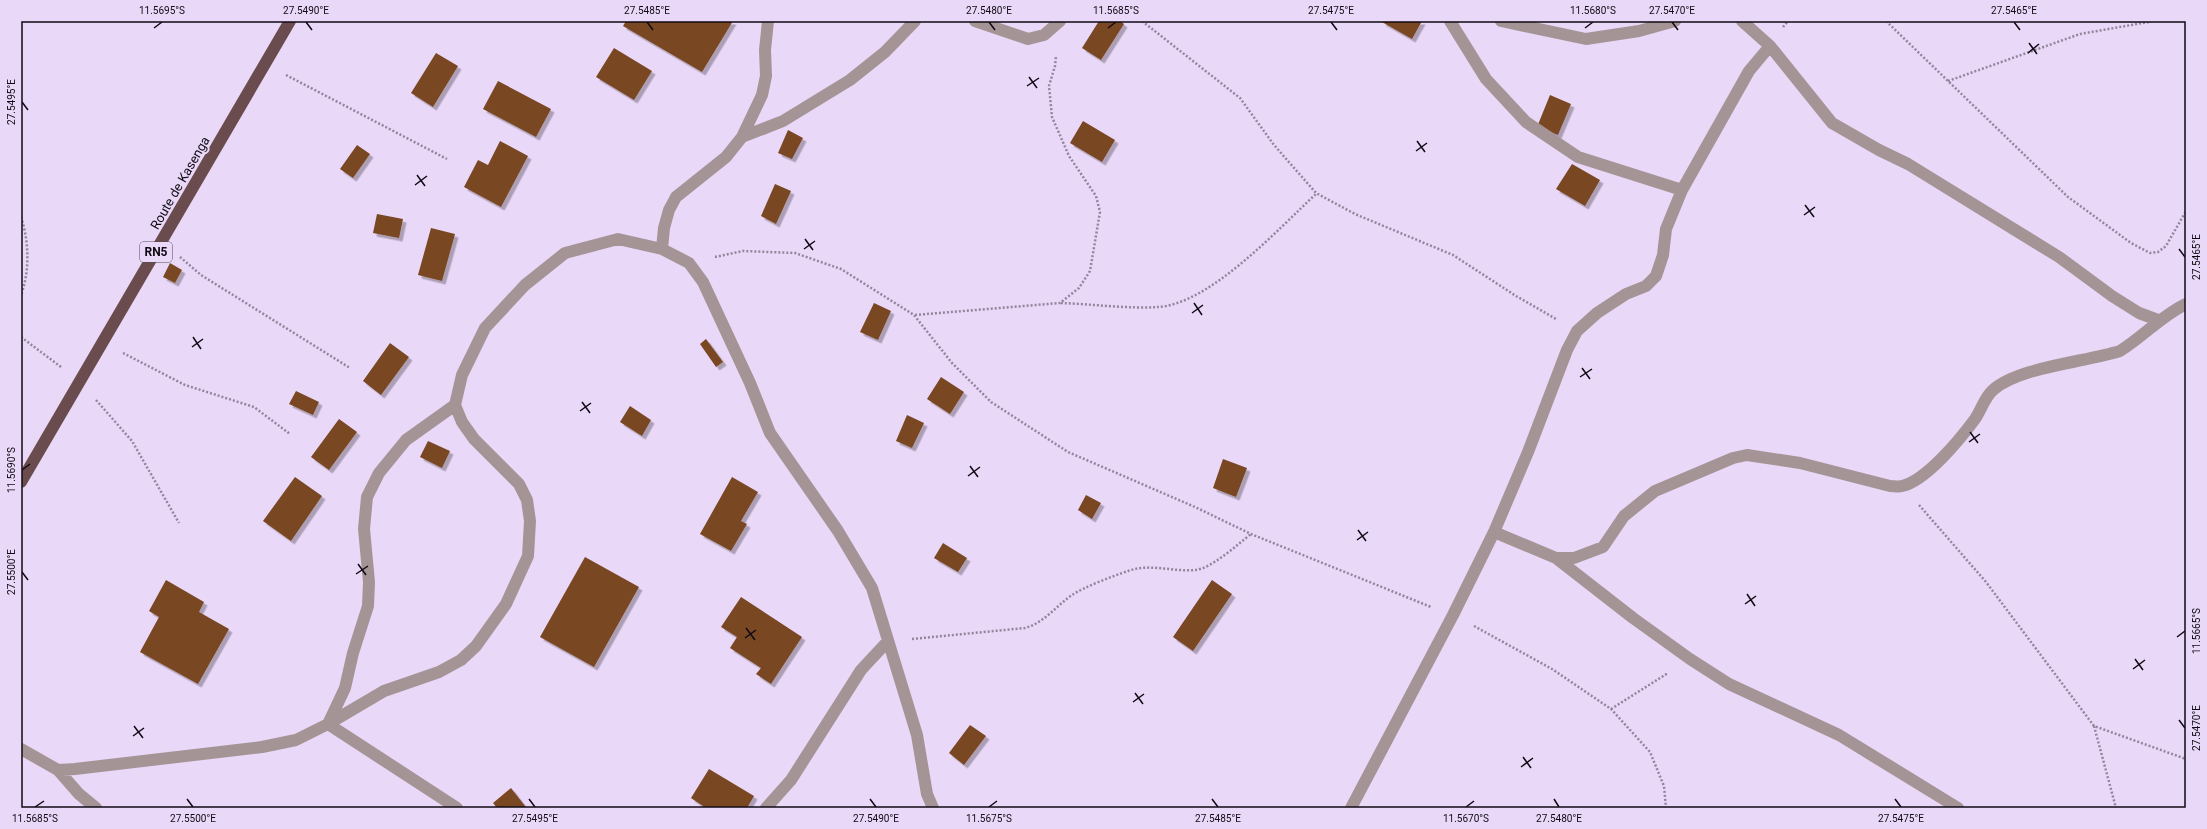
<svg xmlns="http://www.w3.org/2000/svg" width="2207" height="829" viewBox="0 0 2207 829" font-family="Roboto,sans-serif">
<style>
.building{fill:#794623;filter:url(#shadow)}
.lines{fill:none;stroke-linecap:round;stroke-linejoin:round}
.path{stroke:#92859c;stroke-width:2.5;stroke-dasharray:2 2;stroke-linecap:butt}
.minor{stroke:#a59496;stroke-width:12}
.trunk{stroke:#6a4c4e;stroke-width:12}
.ticks{fill:none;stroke:#100a14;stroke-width:1.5}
.labels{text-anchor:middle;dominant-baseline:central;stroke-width:4;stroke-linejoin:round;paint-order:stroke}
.shield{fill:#e9d8f7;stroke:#514858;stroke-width:1}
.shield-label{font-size:12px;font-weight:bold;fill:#100a14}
.street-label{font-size:13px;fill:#100a14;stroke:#e9d8f7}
.neatline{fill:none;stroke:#100a14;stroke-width:1.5}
.ticks-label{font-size:10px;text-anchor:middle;fill:#100a14}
</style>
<defs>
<filter id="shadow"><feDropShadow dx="3.5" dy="3.5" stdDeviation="0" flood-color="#0004"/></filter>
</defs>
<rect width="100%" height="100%" fill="#e9d8f7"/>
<path class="building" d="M626,21H733L702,72L623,26Z
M1099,21H1120L1124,24L1101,60L1082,48Z
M1383,21H1422L1412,39L1382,22Z
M614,48L652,71L634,100L596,77Z
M436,53L458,66L433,107L411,93Z
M498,81L551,109L536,137L483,109Z
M1550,95L1571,104L1558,135L1537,127Z
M1083,121L1115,140L1102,162L1070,143Z
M788,130L803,138L792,159L778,153Z
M500,141L528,156L501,207L464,187L478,160L488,165Z
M357,145L370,154L353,178L340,169Z
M1572,164L1600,180L1585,206L1556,189Z
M775,184L791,191L776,224L761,216Z
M377,214L403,219L399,238L373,233Z
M431,228L455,234L442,281L418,275Z
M170,263L182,270L175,283L163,277Z
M874,303L891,311L878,340L860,332Z
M706,339L723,362L716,367L700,344Z
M390,343L409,357L381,395L363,381Z
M941,377L964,392L950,414L927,399Z
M296,391L319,402L313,415L289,404Z
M630,406L651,420L642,436L620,422Z
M907,415L924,423L912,448L896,441Z
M339,419L357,432L329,470L311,457Z
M428,441L450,451L442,468L420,457Z
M1223,459L1247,468L1236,497L1213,488Z
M295,477L322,496L291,541L263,521Z
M732,477L758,492L741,521L747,524L731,551L700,534Z
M1086,495L1101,503L1092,519L1078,510Z
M943,543L967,558L958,572L934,558Z
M585,557L639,587L594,667L540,637Z
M166,580L204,602L199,612L229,629L198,684L140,652L159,617L149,611Z
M1212,580L1232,594L1193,651L1173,637Z
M741,597L802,637L771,684L756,674L761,668L730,648L737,637L721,627Z
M970,725L986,736L964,765L949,753Z
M709,769L754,796L747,808H706L691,798Z
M511,788L525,806L523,808H497L493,803Z"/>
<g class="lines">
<path class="path" d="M1142,21L1240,98L1274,145L1316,193L1355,214L1453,255L1516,296L1556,319
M1886,21L2068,197L2131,243L2150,253L2158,252L2166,246L2186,211
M1783,27L1788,21
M286,75L447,159
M1948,81L2080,34L2154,21
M21,217C29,241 30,271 21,295
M180,257L201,275L350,368
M715,257L743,251L795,253L841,269L914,315L952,363L991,402L1068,452L1195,507L1251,534L1431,607
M1061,303C1091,304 1129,309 1158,307C1210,304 1278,229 1316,194
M915,315L1060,303L1079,288L1090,271L1100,212L1096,196L1069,156L1052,117L1049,86L1055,66L1056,56
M21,337L61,367
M123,353L185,385L254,407L290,434
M96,400L132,441L179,523
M1919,505L1986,582L2094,726L2186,759
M1474,626L1552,669L1611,709L1650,752L1664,786L1666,808
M912,639L1025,628C1044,623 1056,606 1072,595C1084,587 1113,576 1128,571C1150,563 1172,572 1195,570C1211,569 1238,544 1251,534
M1611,709L1668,673
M2094,726L2116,808"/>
<path class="minor" d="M975,21L1028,39L1044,35L1060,21
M1450,21L1486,79L1526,122L1578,157L1682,190
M1501,21L1586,39L1639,31L1675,21
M1742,21L1770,46L1832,123L1879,150L1908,164L2059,257L2112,296L2139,313L2158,320
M742,137L783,121L850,80L885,52L915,21
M662,249L664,228L669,210L676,197L726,157L742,137L762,95L766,76L765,50L768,21
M1494,532L1556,558L1633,618L1690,659L1729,684L1839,735L1958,808
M1556,558H1574L1603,547L1624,516L1655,491L1733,458L1747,455L1800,463L1890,486C1894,486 1899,487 1902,486C1926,481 1961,438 1975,419C1982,409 1984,398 1993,390C2019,367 2085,362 2120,351C2144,336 2161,316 2186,304
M328,724L345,688L353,653L368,606L369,582L364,529L367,497L379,473L406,440L455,405
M328,724L457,808
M21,749L58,770L75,769L262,747L296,740L328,724L384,691L439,672L461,660L476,646L506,604L528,556L530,521L527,500L519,484L474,439L462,422L455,405L462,375L485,328L525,285L565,253L618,239L662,249L689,263L703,282L750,383L770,433L838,531L872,588L917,735L927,794L933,808
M58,770L79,794L96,808
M766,808L791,780L861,670L888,641
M1351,808L1453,615L1494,532L1528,452L1567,350L1577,331L1597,313L1626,294L1646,286L1656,276L1663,255L1666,229L1682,190L1749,71L1770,46"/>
<path class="trunk" d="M21,482L290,21"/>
</g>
<path class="ticks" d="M306,22L312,30M647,22L653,30M989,22L995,30M1331,22L1337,30M1672,22L1678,30M2014,22L2020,30M154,28L162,22M1108,28L1116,22M1585,28L1593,22M2029,43L2037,54M2028,53L2039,44M1029,77L1037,88M1027,86L1039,78M22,102L28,110M1417,141L1425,152M1416,151L1427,143M417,175L425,186M415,185L427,176M1805,205L1814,217M1804,215L1815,207M805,239L813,250M804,249L815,241M2179,249L2185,257M1194,303L1202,315M1192,313L1203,305M193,337L201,349M192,347L203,339M1582,368L1590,379M1580,377L1592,369M582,402L590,413M580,411L591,403M1970,432L1978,443M1969,442L1980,434M970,466L978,477M22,470L30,464M968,476L980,467M1358,530L1366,541M1357,540L1368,532M358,564L366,575M22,572L28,580M356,574L368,566M1747,594L1755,606M1745,604L1756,596M746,628L755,640M2177,637L2185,631M745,638L756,630M2135,659L2143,670M2133,669L2145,660M1135,693L1143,704M1133,702L1144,694M2179,720L2185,728M134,726L143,738M133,736L144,728M1523,757L1531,768M1521,767L1533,758M187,799L193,807M529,799L535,807M870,799L876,807M1212,799L1218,807M1554,799L1559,807M1895,799L1901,807M35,807L44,801M989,807L997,801M1466,807L1474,801"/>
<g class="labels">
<rect class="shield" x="140" y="242" width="32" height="20" rx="3"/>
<g class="shield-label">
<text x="156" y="252">RN5</text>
</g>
<g class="street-label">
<text transform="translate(180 183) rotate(-60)">Route de Kasenga</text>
</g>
</g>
<rect width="2207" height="829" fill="none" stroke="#e9d8f7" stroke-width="44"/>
<rect x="22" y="22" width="2163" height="785" class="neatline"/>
<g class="ticks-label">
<text x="162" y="14">11.5695°S</text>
<text x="306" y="14">27.5490°E</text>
<text x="647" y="14">27.5485°E</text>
<text x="989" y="14">27.5480°E</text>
<text x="1116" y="14">11.5685°S</text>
<text x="1331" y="14">27.5475°E</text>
<text x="1593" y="14">11.5680°S</text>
<text x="1672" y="14">27.5470°E</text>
<text x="2014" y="14">27.5465°E</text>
<text transform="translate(11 102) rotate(-90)" y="4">27.5495°E</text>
<text transform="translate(2196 257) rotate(-90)" y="4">27.5465°E</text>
<text transform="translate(11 470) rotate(-90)" y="4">11.5690°S</text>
<text transform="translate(11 572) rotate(-90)" y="4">27.5500°E</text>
<text transform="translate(2196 631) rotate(-90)" y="4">11.5665°S</text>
<text transform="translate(2196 728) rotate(-90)" y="4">27.5470°E</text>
<text x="35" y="822">11.5685°S</text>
<text x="193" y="822">27.5500°E</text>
<text x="535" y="822">27.5495°E</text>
<text x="876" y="822">27.5490°E</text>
<text x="989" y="822">11.5675°S</text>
<text x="1218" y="822">27.5485°E</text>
<text x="1466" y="822">11.5670°S</text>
<text x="1559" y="822">27.5480°E</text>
<text x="1901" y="822">27.5475°E</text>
</g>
</svg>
